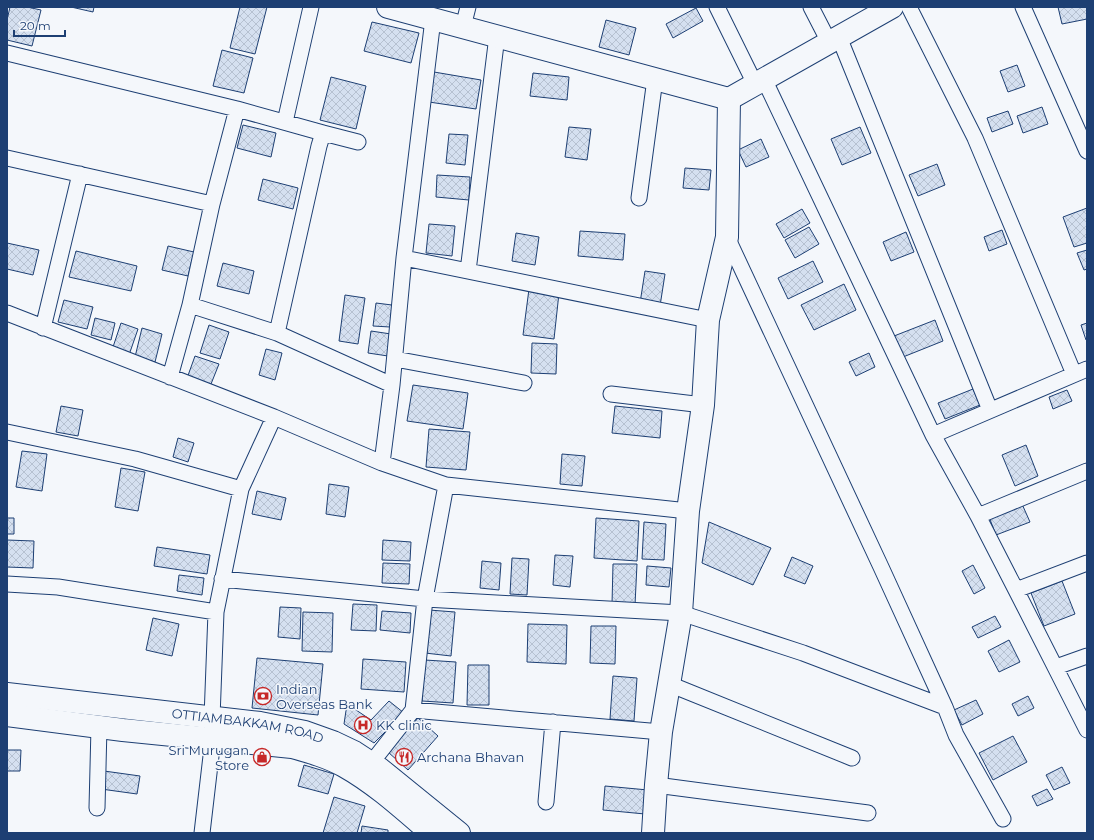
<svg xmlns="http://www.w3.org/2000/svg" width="1094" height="840" viewBox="0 0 1094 840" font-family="Montserrat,sans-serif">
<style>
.building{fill:url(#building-cross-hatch);stroke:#1d3f73}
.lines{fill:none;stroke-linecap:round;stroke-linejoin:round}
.street-casing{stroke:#1d3f73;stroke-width:17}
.secondary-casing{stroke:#1d3f73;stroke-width:24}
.street{stroke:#f4f7fb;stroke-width:15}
.secondary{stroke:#f4f7fb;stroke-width:22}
.labels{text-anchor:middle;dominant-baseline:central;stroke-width:3;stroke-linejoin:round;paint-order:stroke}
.poi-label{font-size:13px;fill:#1d3f73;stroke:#f4f7fb;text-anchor:start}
.street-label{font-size:13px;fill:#1d3f73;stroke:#f4f7fb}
</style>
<defs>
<pattern id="building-cross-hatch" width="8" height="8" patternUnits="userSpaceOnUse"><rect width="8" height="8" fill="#d5e0f0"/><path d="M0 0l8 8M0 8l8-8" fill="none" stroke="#b6c1d1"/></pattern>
</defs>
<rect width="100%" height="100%" fill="#f4f7fb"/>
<path class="building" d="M10,7H27L41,10L32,46L7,40V20Z
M71,7H94L93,12Z
M240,7H267L255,54L230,48Z
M1058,7H1087V19L1062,24Z
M696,8L703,21L673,38L666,24Z
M606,20L636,28L629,55L599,47Z
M372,22L419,33L411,63L364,51Z
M222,50L253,58L244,93L213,86Z
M1017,65L1025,86L1008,92L1000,71Z
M434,72L481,80L476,109L429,102Z
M533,73L569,77L567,100L530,96Z
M331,77L366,86L356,129L320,120Z
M1042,107L1048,124L1023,133L1017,116Z
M1008,111L1013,124L992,132L987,118Z
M243,125L276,133L271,157L237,148Z
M569,127L591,129L587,160L565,157Z
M860,127L871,153L842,165L831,139Z
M449,134L468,135L465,165L446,163Z
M761,139L769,157L746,167L738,150Z
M937,164L945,185L918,196L909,175Z
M685,168L711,170L709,190L683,188Z
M437,175L470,177L469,200L436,197Z
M263,179L298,188L293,209L258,200Z
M1087,208V243L1074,247L1063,217Z
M802,209L810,223L784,238L776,224Z
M429,224L455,226L452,256L426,253Z
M809,227L819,244L795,258L785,240Z
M1002,230L1007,244L989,251L984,237Z
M580,231L625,234L623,260L578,256Z
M906,232L914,252L891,261L883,242Z
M516,233L539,237L535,265L512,261Z
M7,243L39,250L33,275L7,269Z
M168,246L194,252L188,276L162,270Z
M1087,250V269L1084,270L1077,253Z
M76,251L137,266L131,291L69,277Z
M813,261L823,282L788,299L778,278Z
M223,263L254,271L249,294L217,286Z
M645,271L665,274L660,306L640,303Z
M844,284L856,310L814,330L801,305Z
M529,289L559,293L554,339L523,335Z
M345,295L365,298L358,344L339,341Z
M64,300L93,307L87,329L58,322Z
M376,303L392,305L390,327L373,326Z
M95,318L115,323L111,340L91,335Z
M935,320L943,341L903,357L894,336Z
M121,323L138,329L129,355L112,350Z
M1087,323V340H1086L1081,325Z
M209,325L229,332L220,359L200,353Z
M142,328L162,334L155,362L135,357Z
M371,331L391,334L388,356L368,353Z
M532,343L557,344L556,374L531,373Z
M266,349L282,353L275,380L259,375Z
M869,353L875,367L856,376L849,362Z
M195,356L219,364L209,389L186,381Z
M413,385L468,393L463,429L407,421Z
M973,389L980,405L945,419L938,403Z
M1067,390L1072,401L1053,409L1049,397Z
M61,406L83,410L78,436L56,432Z
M615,406L662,411L660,438L612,433Z
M429,429L470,432L466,470L426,467Z
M178,438L194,443L188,462L173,457Z
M1026,445L1038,476L1015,486L1002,455Z
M22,451L47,454L42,491L16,487Z
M562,454L585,456L582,486L560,484Z
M121,468L145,472L138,511L115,507Z
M329,484L349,487L345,517L326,514Z
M257,491L286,498L281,520L252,514Z
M1022,504L1030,522L996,535L989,517Z
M7,518H14V534H7Z
M596,518L639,521L637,561L594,558Z
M644,522L666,524L664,560L642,559Z
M709,522L771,548L753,585L702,563Z
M7,540L34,541L33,568L7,567Z
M383,540L411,542L410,561L382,560Z
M157,547L210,555L207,574L154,566Z
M555,555L573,556L570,587L553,585Z
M792,557L813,566L805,584L784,576Z
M512,558L529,559L527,595L510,594Z
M482,561L501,563L499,590L480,588Z
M383,563L410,564L409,584L382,583Z
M613,564H637L635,605L612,604Z
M973,565L985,588L974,594L962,571Z
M647,566L671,568L669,587L646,585Z
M179,575L204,578L202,595L177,591Z
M1062,581L1075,614L1044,626L1031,593Z
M353,604L377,605L376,631L351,630Z
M280,607L301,608L300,639L278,637Z
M429,610L455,612L451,656L425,653Z
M382,611L411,613L410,633L380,630Z
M303,612L333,613L332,652L302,651Z
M995,616L1001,627L978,638L972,627Z
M153,618L179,624L172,656L146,650Z
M528,624L567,625L566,664L527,662Z
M591,626H616L615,664L590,663Z
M1009,640L1020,662L999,672L988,651Z
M257,658L323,664L318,715L252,708Z
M363,659L406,662L404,692L361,689Z
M425,660L456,662L453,703L422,701Z
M468,665H489V705H467Z
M613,676L637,678L634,721L610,719Z
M1028,696L1034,708L1018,716L1012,704Z
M976,700L983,714L962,725L954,710Z
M389,701L404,713L374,743L344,724L347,704L371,720Z
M418,718L438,736L408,770L388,752Z
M1013,736L1027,762L993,780L979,753Z
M7,750H21L20,771H7Z
M304,765L334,774L328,794L298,786Z
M1062,767L1070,783L1054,790L1046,775Z
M104,771L140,776L137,794L101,789Z
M605,786L648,790L645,814L603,810Z
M1047,789L1053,799L1037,806L1032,796Z
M334,797L365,806L357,833H323Z
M362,826L388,830V833H361Z"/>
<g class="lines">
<g class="street-casing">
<path id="street" d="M717,7L755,84
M811,7L829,42
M909,7L975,138L1074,374
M1023,7L1087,151
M463,27L468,7
M839,37L990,410
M7,53L237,109L323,133L319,146L277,333L392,385
M764,79L933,435L978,516L1016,590L1087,730
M285,122L311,7
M323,133L358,142
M7,158L212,204
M639,198L655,79
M727,237L881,567L945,707L956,735L1003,819
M404,258L433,19
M468,271L497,36
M190,305L277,333
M7,313L274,417L382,463L446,485L688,511
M43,328L80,174
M395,359L524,383
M170,377L190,305L212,204L237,109
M611,394L703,405
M7,432L135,459L241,489
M933,435L1087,369
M382,463L392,385L404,258L708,320
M978,516L1087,471
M222,579L425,599L681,613L803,653L945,707
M7,584L58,587L216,612
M1016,590L1087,563
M1056,667L1087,656
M669,684L852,758
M413,710L661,732
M365,771L413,710L425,599L446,485
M656,785L868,813
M546,802L553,722
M97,808L99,727
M202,833L213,739L212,718L216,612L241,489L274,417"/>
</g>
<g class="secondary-casing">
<g id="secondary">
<path d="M388,7L729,99L892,7"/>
<path id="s1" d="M7,694L260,723L305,732L333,742L354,752L380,769L459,833"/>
<path d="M7,715L123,730L292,747C310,752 328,757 344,766C376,784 403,809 431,833"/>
<path d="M653,833L656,785L661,732L681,613L688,511L703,405L708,320L727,237L729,99"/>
</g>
</g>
<use href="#street" class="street"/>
<use href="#secondary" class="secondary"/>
</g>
<defs>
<g id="bank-ring" transform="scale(0.9)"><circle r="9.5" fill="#f4f7fb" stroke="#c62828" stroke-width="1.5"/><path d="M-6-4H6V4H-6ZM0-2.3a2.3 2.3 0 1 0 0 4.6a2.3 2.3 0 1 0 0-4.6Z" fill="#c62828"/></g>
<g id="hospital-ring" transform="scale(0.9)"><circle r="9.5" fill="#f4f7fb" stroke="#c62828" stroke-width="1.5"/><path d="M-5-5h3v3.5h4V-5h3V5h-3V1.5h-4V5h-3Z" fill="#c62828"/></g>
<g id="shop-ring" transform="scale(0.9)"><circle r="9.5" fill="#f4f7fb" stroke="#c62828" stroke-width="1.5"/><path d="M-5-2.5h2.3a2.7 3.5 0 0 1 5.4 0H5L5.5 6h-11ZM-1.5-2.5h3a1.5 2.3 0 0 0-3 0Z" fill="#c62828"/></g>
<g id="restaurant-ring" transform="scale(0.9)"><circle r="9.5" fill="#f4f7fb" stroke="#c62828" stroke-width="1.5"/><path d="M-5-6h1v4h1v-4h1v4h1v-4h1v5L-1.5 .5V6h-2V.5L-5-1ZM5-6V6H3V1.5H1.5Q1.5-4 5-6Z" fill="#c62828"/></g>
</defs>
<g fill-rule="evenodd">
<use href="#bank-ring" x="263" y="696"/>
<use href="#hospital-ring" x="363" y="725"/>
<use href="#shop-ring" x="262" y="757"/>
<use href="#restaurant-ring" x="404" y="757"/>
</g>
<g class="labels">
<g class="poi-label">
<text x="276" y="689">Indian<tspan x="276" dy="15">Overseas Bank</tspan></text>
<text x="376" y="725">KK clinic</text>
<text x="249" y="750" text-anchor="end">Sri Murugan<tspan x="249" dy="15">Store</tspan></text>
<text x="417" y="757">Archana Bhavan</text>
</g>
<g class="street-label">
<text stroke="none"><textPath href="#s1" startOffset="243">OTTIAMBAKKAM ROAD</textPath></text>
</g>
</g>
<rect width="1094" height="840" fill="none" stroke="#1d3f73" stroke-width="16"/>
<path d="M14 30v6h51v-6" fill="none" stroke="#1d3f73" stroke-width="2"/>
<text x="20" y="30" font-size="12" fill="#1d3f73" stroke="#f4f7fb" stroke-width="3" paint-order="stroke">20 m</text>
</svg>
